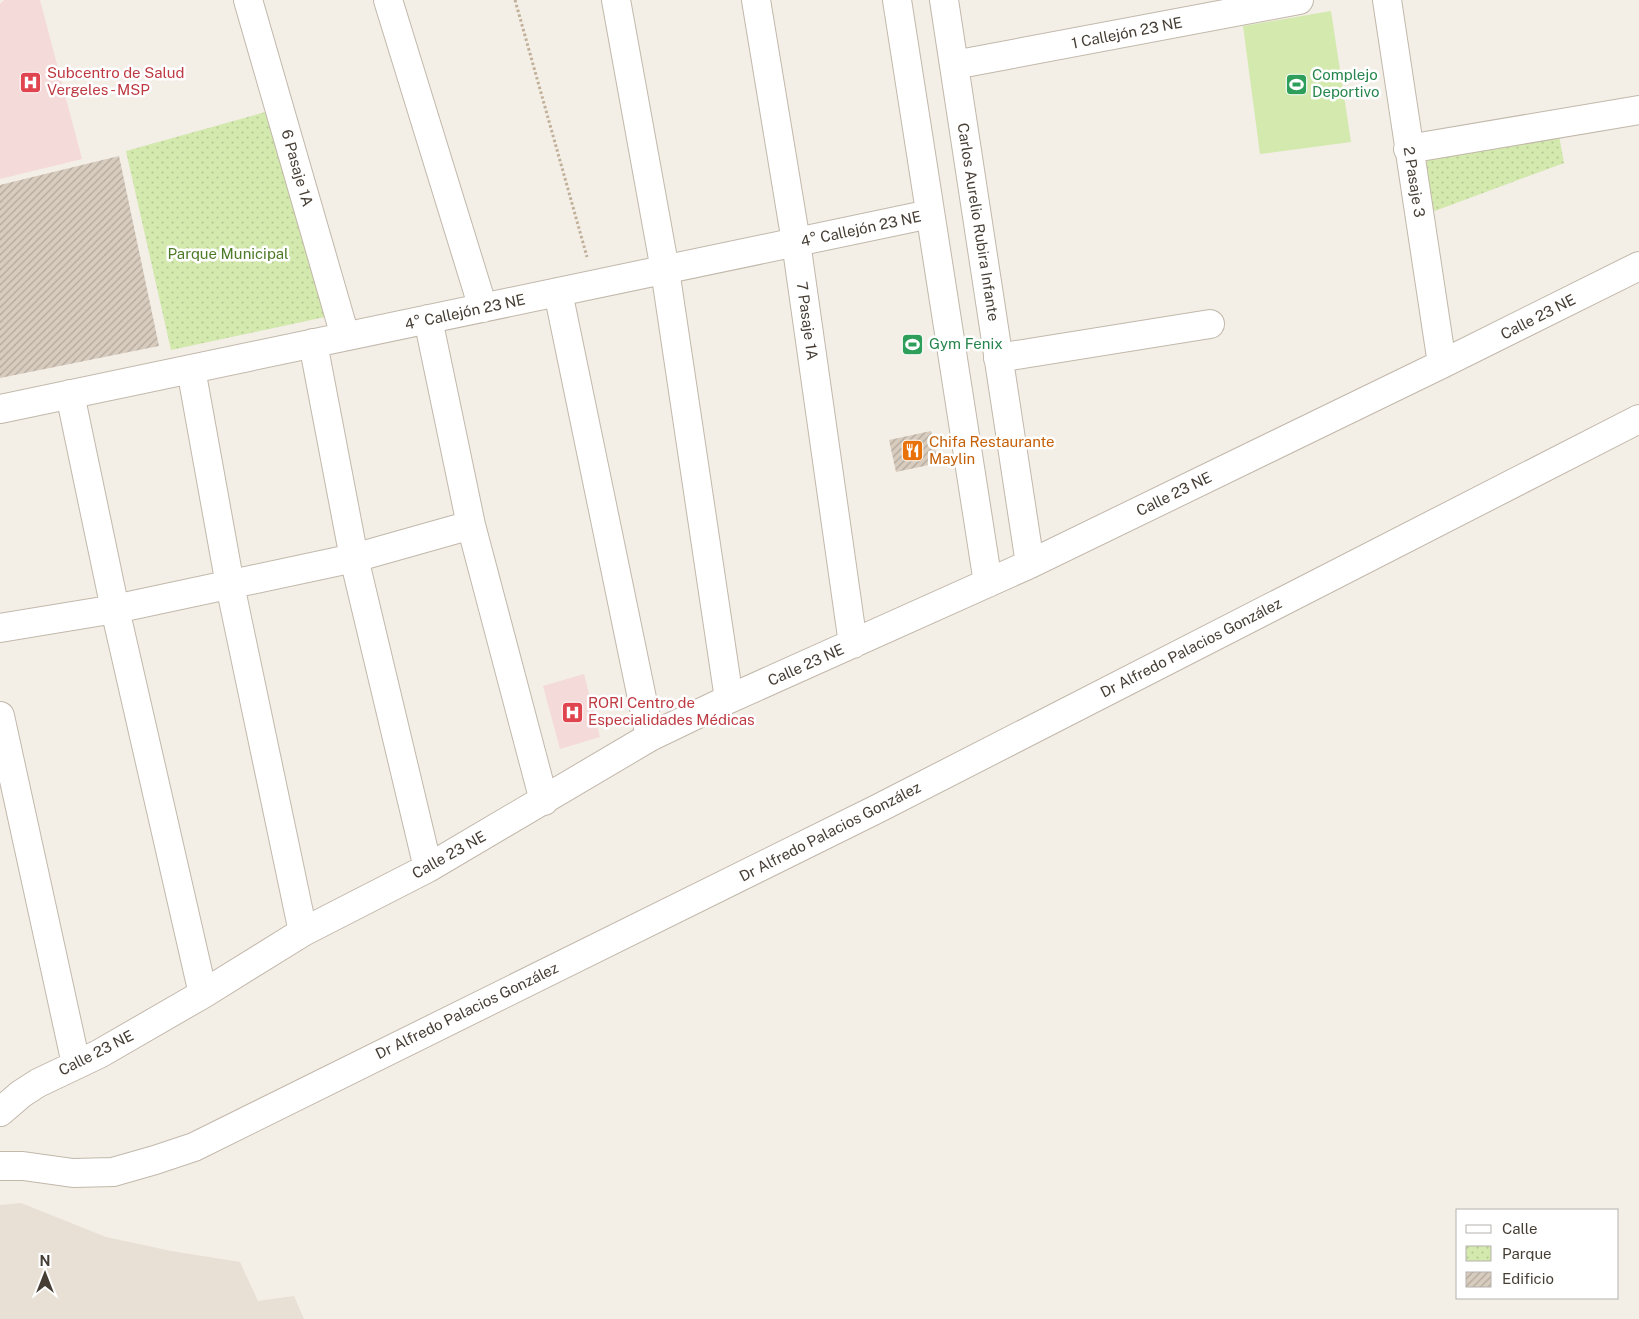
<svg xmlns="http://www.w3.org/2000/svg" width="1639" height="1319" viewBox="0 0 1639 1319" font-family="'Public Sans',sans-serif">
<defs>
<pattern id="park-dots" width="8" height="8" patternUnits="userSpaceOnUse" patternTransform="scale(1.25)"><rect width="8" height="8" fill="#d3e9ad"/><path d="M2 2h.1M6 6h.1" fill="none" stroke="#b6c995" stroke-width="1.8" stroke-linecap="round"/></pattern>
<pattern id="building-hatch" width="6" height="6" patternUnits="userSpaceOnUse" patternTransform="scale(1.25)"><rect width="6" height="6" fill="#d8ccbe"/><path d="M-1 1l2-2M0 6l6-6M5 7l2-2" fill="none" stroke="#b1a79b"/></pattern>
</defs>
<rect width="100%" height="100%" fill="#f3eee6"/>
<!-- residential -->
<path fill="#e8e0d4" d="M21,1203L106,1237L171,1251L240,1262L258,1301L294,1296L304,1319H0V1205Z"/>
<!-- medical -->
<path fill="#f4dad9" d="M4,0H40L82,159L0,179V4Z
M584,674L600,737L560,749L543,686Z"/>
<!-- green -->
<path fill="#d3e9ad" d="M1331,11L1351,142L1260,154L1243,26Z"/>
<!-- park -->
<path fill="url(#park-dots)" d="M269,111L325,317L171,350L126,151Z
M1558,130L1564,163L1432,212L1420,154Z"/>
<!-- building -->
<path fill="url(#building-hatch)" d="M119,156L159,346L0,378V185Z
M931,431L938,463L896,472L889,440Z"/>
<g fill="none" stroke-linecap="round" stroke-linejoin="round">
<defs>
<path id="minor" d="M248,0L345,336
M388,0L483,308
M616,0L665,270L729,699
M756,0L796,242L853,644
M897,0L988,583
M944,0L1030,564
M1387,0L1442,364
M954,65L1299,0
M1408,149L1639,110
M558,292L650,737
M428,319L471,525L544,801
M313,343L354,558L428,868
M998,358L1210,324
M191,369L230,585L303,932
M70,394L115,609L203,994
M0,409L930,214
M0,628L115,609L354,558L471,525
M0,716L76,1064
M0,1112L21,1094L38,1083L99,1054L203,994L303,932L428,868L650,737L729,699L1030,564L1442,364L1639,266
M0,1166H23L73,1173L113,1172L155,1160L194,1147L877,809L1639,419"/>
</defs>
<!-- minor casing -->
<use href="#minor" stroke="#c2b8ab" stroke-width="30"/>
<!-- path -->
<path stroke="#c1b099" stroke-width="3" stroke-dasharray="2.5 2.5" stroke-linecap="butt" d="M515,0L587,257"/>
<!-- minor -->
<use href="#minor" stroke="#fff" stroke-width="28"/>
</g>
<!-- icons -->
<defs>
<symbol id="hospital-square" viewBox="-11 -11 22 22"><rect x="-9" y="-9" width="18" height="18" rx="4" fill="#e0444e" stroke="#fff"/><path d="M-5-5h3v3.5h4V-5h3V5h-3V1.5h-4V5h-3Z" fill="#fff"/></symbol>
<symbol id="stadium-square" viewBox="-11 -11 22 22"><rect x="-9" y="-9" width="18" height="18" rx="4" fill="#2e9e5b" stroke="#fff"/><path d="M0-5a6.5 5 0 1 0 0 10a6.5 5 0 1 0 0-10ZM-3.5-1.8h7v3.6h-7Z" fill="#fff"/></symbol>
<symbol id="restaurant-square" viewBox="-11 -11 22 22"><rect x="-9" y="-9" width="18" height="18" rx="4" fill="#e8710a" stroke="#fff"/><path d="M-5-6h1v4h1v-4h1v4h1v-4h1v5L-1.5 .5V6h-2V.5L-5-1ZM5-6V6H3V1.5H1.5Q1.5-4 5-6Z" fill="#fff"/></symbol>
</defs>
<g fill-rule="evenodd">
<use href="#hospital-square" x="18" y="70" width="25" height="25"/>
<use href="#stadium-square" x="1284" y="72" width="25" height="25"/>
<use href="#stadium-square" x="900" y="332" width="25" height="25"/>
<use href="#restaurant-square" x="900" y="438" width="25" height="25"/>
<use href="#hospital-square" x="560" y="700" width="25" height="25"/>
</g>
<g text-anchor="middle" stroke-width="5" stroke-linejoin="round" paint-order="stroke">
<!-- street labels -->
<g font-size="15" fill="#463e35" stroke="#fff">
<text transform="translate(1127 33) rotate(-11)" y="5">1 Callejón 23 NE</text>
<text transform="translate(297 168) rotate(74)" y="5">6 Pasaje 1A</text>
<text transform="translate(1414 182) rotate(81)" y="5">2 Pasaje 3</text>
<text transform="translate(978 222) rotate(81)" y="5">Carlos Aurelio Rubira Infante</text>
<text transform="translate(861 229) rotate(-12)" y="5">4° Callejón 23 NE</text>
<text transform="translate(465 312) rotate(-12)" y="5">4° Callejón 23 NE</text>
<text transform="translate(1538 317) rotate(-27)" y="5">Calle 23 NE</text>
<text transform="translate(807 321) rotate(82)" y="5">7 Pasaje 1A</text>
<text transform="translate(1174 494) rotate(-26)" y="5">Calle 23 NE</text>
<text transform="translate(1191 648) rotate(-27)" y="5">Dr Alfredo Palacios González</text>
<text transform="translate(806 665) rotate(-24)" y="5">Calle 23 NE</text>
<text transform="translate(830 832) rotate(-27)" y="5">Dr Alfredo Palacios González</text>
<text transform="translate(449 855) rotate(-29)" y="5">Calle 23 NE</text>
<text transform="translate(467 1011) rotate(-26)" y="5">Dr Alfredo Palacios González</text>
<text transform="translate(96 1053) rotate(-27)" y="5">Calle 23 NE</text>
</g>
<!-- health labels -->
<g font-size="15" fill="#be3a42" stroke="#fff" text-anchor="start">
<text x="47" y="78">Subcentro de Salud<tspan x="47" dy="17">Vergeles - MSP</tspan></text>
<text x="588" y="708">RORI Centro de<tspan x="588" dy="17">Especialidades Médicas</tspan></text>
</g>
<!-- leisure labels -->
<g font-size="15" fill="#27864d" stroke="#fff" text-anchor="start">
<text x="1312" y="80">Complejo<tspan x="1312" dy="17">Deportivo</tspan></text>
<text x="929" y="349">Gym Fenix</text>
</g>
<!-- park labels -->
<g font-size="15" fill="#4d7a26" stroke="#fff">
<text x="228" y="259">Parque Municipal</text>
</g>
<!-- food labels -->
<g font-size="15" fill="#c56008" stroke="#fff" text-anchor="start">
<text x="929" y="447">Chifa Restaurante<tspan x="929" dy="17">Maylin</tspan></text>
</g>
</g>
<!-- legend -->
<rect x="1456" y="1209" width="162" height="90" fill="#ffffff" stroke="#b5b2ae"/>
<rect x="1466" y="1225" width="25" height="8" fill="#ffffff" stroke="#b5b2ae"/>
<text x="1502" y="1234" font-size="15" fill="#463e35">Calle</text>
<rect x="1466" y="1246" width="25" height="15" fill="url(#park-dots)" stroke="#b5b2ae"/>
<text x="1502" y="1259" font-size="15" fill="#463e35">Parque</text>
<rect x="1466" y="1272" width="25" height="15" fill="url(#building-hatch)" stroke="#b5b2ae"/>
<text x="1502" y="1284" font-size="15" fill="#463e35">Edificio</text>
<!-- north arrow -->
<g transform="translate(45 1274)" stroke="#ffffff" stroke-width="4" paint-order="stroke">
<path d="M0-4L9 19L0 12L-9 19Z" fill="#463e35"/>
<text y="-8" font-size="14" font-weight="bold" text-anchor="middle" fill="#463e35">N</text>
</g>
</svg>
